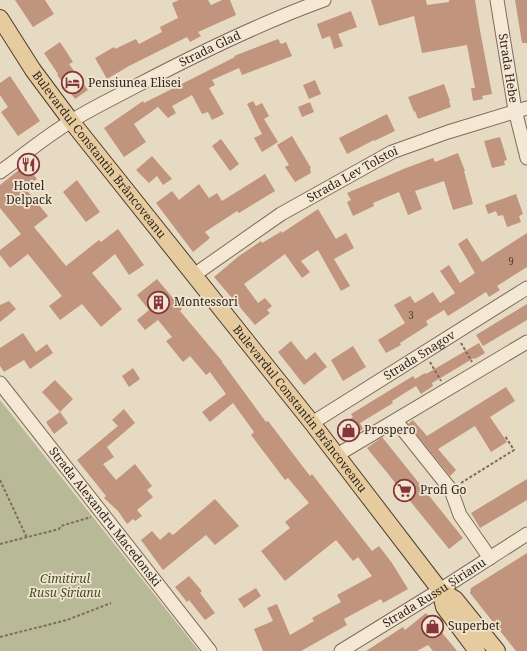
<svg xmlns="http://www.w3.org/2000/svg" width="527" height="651" viewBox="0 0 527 651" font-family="'Noto Serif',serif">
<rect width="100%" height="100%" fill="#e7dac3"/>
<!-- cemetery -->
<path fill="#b8ba97" d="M0,400L199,651H0Z"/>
<!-- building -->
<path fill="#c1947d" d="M15,0H45L54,14L33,27Z
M179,0H208L211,5L222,0H230L236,15L198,32L201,36L190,42L187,37L129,66L107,79L95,58L114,47L115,49L136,39L139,44L162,32L160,27L178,18L172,3Z
M371,0H426L427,5L449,2V0H475L479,25L492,94L482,96L483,99L473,101L471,88H475L467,45L422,53L414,16L379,26Z
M515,0H527V43H522Z
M351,11L357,27L338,34L343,46L334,49L330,36L322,39L317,24Z
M278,39L281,44L286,42L292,56L242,75L239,68L212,80L215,85L209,88L224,114L212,120L208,112L202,114L192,95L172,106L176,113L168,118L158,107L134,124L146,142L124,157L104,128L143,101L144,103L235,57L234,56Z
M60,42L73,62L69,64L88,90L75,99L57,75L58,74L44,53Z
M10,76L40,121L18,136L1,112L8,107L0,95V83Z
M315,80L321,94L309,99L303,85Z
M444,84L450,101H449L451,107L418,119L415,111L414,112L408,97Z
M253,101L256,106L262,103L269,116L264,119L278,142L262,152L254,138L262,134L247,104Z
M310,102L314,112L302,117L298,107Z
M387,114L395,131L374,141V140L347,154L339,138Z
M292,136L311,168H310L311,173L295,182L285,167L289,165L277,145Z
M500,137L507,160L504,161L505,165L492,168L484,141Z
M221,139L239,164L230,171L212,146Z
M458,153L465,171H464L473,204L453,210L444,181L415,191L422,209L408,215L399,192L373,203L374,206L353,216L347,202L351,200L347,193L406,168L433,158L435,162Z
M152,156L172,179L163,185L157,176L149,183L136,170Z
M25,165L37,179L25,188L48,216L34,227L66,266L99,240L101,242L118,229L144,265L129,275L115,254L92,273L122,309L101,327L82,304L60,320L49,306L62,296L28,254L10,268L0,255V250L21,234L0,208V185Z
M265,174L275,191L239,213L237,211L205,232L210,238L193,252L156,203L172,191L179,200L199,184L209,198L217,193L222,201Z
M77,180L100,212L86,222L63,192Z
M516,194L523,214L519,216L521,222L507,227L503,215L498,216L496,211L488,214L485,205Z
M318,209L336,239L346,233L354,248L334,259L350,286L341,291L318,250L301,261L310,272L302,278L285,254L244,284L258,303L265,298L272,306L267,310L270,313L255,325L214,277L239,256L261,241L262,243L282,231V233Z
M527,233V267L497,286L500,290L489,297L486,292L448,316L444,310L426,321L428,325L400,343L401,345L386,353L378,340L405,323L394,305L410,296L415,303L433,292L440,303L455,293L440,271L449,265L460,283L475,273L458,244L467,238L482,262Z
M157,279L182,309L180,311L222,361V362L266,422L268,421L310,476L312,474L372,551L379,546L392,563L408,589L383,603L381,599L344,619L347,625L301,651H263L254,629L273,621L267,608L277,604L290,635L314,621L312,618L341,602L337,595L372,576L358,557L353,561L336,540L285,581L261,551L290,528L285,522L309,503L288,478L285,480L251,435L254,432L233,403L210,422L202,412L226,394L210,372L206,375L190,356L183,362L166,341L172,337L158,320L145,330L137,320L149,310L137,295Z
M9,301L16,309L0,322V305Z
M527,304V320L483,346L476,335Z
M23,333L36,352L47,344L53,353L30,369L24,360L4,372L0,366V348Z
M291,341L306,360L315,352L327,367L304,385L278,352Z
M479,343L485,353L475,359L474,358L432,383L433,386L421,394L416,386L392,401L393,403L360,423L363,429L350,437L342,424L353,417L351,414L413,376L415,379L425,373L426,374Z
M353,346L366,367L343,381L331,360Z
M133,368L140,379L129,387L122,376Z
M55,380L73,399L60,412L42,392Z
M506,387L515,401L490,417L507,442L491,452L475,426L438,449L456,470L450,476L408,424L413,420L427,436Z
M124,409L135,423L107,447L114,457L103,464L116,480L135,464L152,486L147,490L153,497L137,510L142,516L135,521L133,519L127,524L118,511L104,498L106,496L77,460L118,426L112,420Z
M60,412L68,423L54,434L46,422Z
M382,437L463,538L449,549L367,448Z
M527,479V500L480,528L471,513Z
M215,499L239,526L215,545L206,535L163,570L141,540L152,531L160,540L169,532L173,535Z
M527,553V651H516L470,593L471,588Z
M189,576L202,591L200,593L215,613L205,620L189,600L187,602L175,587Z
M256,588L261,596L244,608L238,599Z
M426,613L457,651H433L428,645L417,651H366L403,627L405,630Z"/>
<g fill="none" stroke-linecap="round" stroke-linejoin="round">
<defs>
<g id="minor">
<path id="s1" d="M497,0L515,110L527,158"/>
<path id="s2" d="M0,172C20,158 39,142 59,129C83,112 110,100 136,86C197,54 260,23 324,0"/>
<path id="s3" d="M194,275L281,214L392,152L448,132L527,108"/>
<path id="s4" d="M0,383L210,651"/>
<path d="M396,421L451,490L460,515L490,558"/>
<path id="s5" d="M312,423L527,288"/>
<path d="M337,455L527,342"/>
<path id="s6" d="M341,651L440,590L527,534"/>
</g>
<g id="major">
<path id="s7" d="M0,18L33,70L71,121L312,423L440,590L455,599L497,651"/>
<path d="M440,590L444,607L477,651"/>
</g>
</defs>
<!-- minor casing -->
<use href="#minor" stroke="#7f6c5c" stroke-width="15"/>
<!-- major casing -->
<use href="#major" stroke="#4e3b30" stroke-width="18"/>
<!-- path -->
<path stroke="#7f6c5c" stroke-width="2" stroke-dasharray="3 2" stroke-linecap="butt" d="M461,343L472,362
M430,362L441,381
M0,480L27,538
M461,483L514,450L505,436
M0,544L59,529L61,526L91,517
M0,637L67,620L111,603"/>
<!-- minor -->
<use href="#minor" stroke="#f4e8d5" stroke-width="13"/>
<!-- major -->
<use href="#major" stroke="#e6cb9f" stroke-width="16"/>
</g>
<!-- icons -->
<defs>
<symbol id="hotel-ring" viewBox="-11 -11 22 22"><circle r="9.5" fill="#f0e5d1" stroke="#87343b" stroke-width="1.5"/><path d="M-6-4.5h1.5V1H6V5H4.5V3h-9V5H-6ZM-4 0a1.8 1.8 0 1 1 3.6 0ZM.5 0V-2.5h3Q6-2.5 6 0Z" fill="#87343b"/></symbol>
<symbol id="restaurant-ring" viewBox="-11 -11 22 22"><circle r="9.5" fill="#f0e5d1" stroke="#87343b" stroke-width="1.5"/><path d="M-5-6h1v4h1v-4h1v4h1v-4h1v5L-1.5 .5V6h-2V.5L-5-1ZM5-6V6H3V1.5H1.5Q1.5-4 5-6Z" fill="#87343b"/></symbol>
<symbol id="building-ring" viewBox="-11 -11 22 22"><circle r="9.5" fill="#f0e5d1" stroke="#87343b" stroke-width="1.5"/><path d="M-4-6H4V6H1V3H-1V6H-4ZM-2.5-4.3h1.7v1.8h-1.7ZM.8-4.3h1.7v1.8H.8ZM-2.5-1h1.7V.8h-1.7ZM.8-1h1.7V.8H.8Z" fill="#87343b"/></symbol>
<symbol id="shop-ring" viewBox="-11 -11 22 22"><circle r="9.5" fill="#f0e5d1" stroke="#87343b" stroke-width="1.5"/><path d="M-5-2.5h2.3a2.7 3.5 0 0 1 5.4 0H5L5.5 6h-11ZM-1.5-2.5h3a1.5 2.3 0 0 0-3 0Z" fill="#87343b"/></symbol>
<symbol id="supermarket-ring" viewBox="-11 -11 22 22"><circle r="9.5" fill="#f0e5d1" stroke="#87343b" stroke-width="1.5"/><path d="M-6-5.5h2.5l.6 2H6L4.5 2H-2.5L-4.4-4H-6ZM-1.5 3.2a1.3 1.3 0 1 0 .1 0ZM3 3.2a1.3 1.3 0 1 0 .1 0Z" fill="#87343b"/></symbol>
</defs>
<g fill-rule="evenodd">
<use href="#hotel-ring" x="60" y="70" width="25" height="25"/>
<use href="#restaurant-ring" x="16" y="152" width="25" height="25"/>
<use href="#building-ring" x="146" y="290" width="25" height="25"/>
<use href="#shop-ring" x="336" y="418" width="25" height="25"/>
<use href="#supermarket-ring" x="392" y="478" width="25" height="25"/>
<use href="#shop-ring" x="420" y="614" width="25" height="25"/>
</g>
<g text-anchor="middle" stroke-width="3.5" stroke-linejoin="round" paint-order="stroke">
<!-- number labels -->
<g font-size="10" fill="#554236">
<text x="511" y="265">9</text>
<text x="411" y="319">3</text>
</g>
<!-- street labels -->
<g font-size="12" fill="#31261e" stroke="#f0e5d1">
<text dy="4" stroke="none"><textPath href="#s2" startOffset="244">Strada Glad</textPath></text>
<text dy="4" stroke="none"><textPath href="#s1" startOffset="69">Strada Hebe</textPath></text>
<text dy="4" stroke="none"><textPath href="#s7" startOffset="169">Bulevardul Constantin Brâncoveanu</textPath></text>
<text dy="4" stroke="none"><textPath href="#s3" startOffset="188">Strada Lev Tolstoi</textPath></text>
<text dy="4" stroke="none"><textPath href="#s5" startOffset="127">Strada Snagov</textPath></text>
<text dy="4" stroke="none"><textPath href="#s7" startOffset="493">Bulevardul Constantin Brâncoveanu</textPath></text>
<text dy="4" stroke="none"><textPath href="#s4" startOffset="170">Strada Alexandru Macedonski</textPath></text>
<text dy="4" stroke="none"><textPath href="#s6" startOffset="110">Strada Russu Șirianu</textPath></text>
</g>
<!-- poi labels -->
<g font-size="12" fill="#31261e" stroke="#f0e5d1" text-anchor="start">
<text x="88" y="87">Pensiunea Elisei</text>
<text x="29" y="190" text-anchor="middle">Hotel<tspan x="29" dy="14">Delpack</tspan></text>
<text x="174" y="306">Montessori</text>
<text x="364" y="434">Prospero</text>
<text x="420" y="494">Profi Go</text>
<text x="448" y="630">Superbet</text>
</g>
<!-- park labels -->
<g font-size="12" font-style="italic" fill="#454b27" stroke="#f0e5d1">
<text x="65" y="583">Cimitirul<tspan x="65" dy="14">Rusu Șirianu</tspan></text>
</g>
</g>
</svg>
